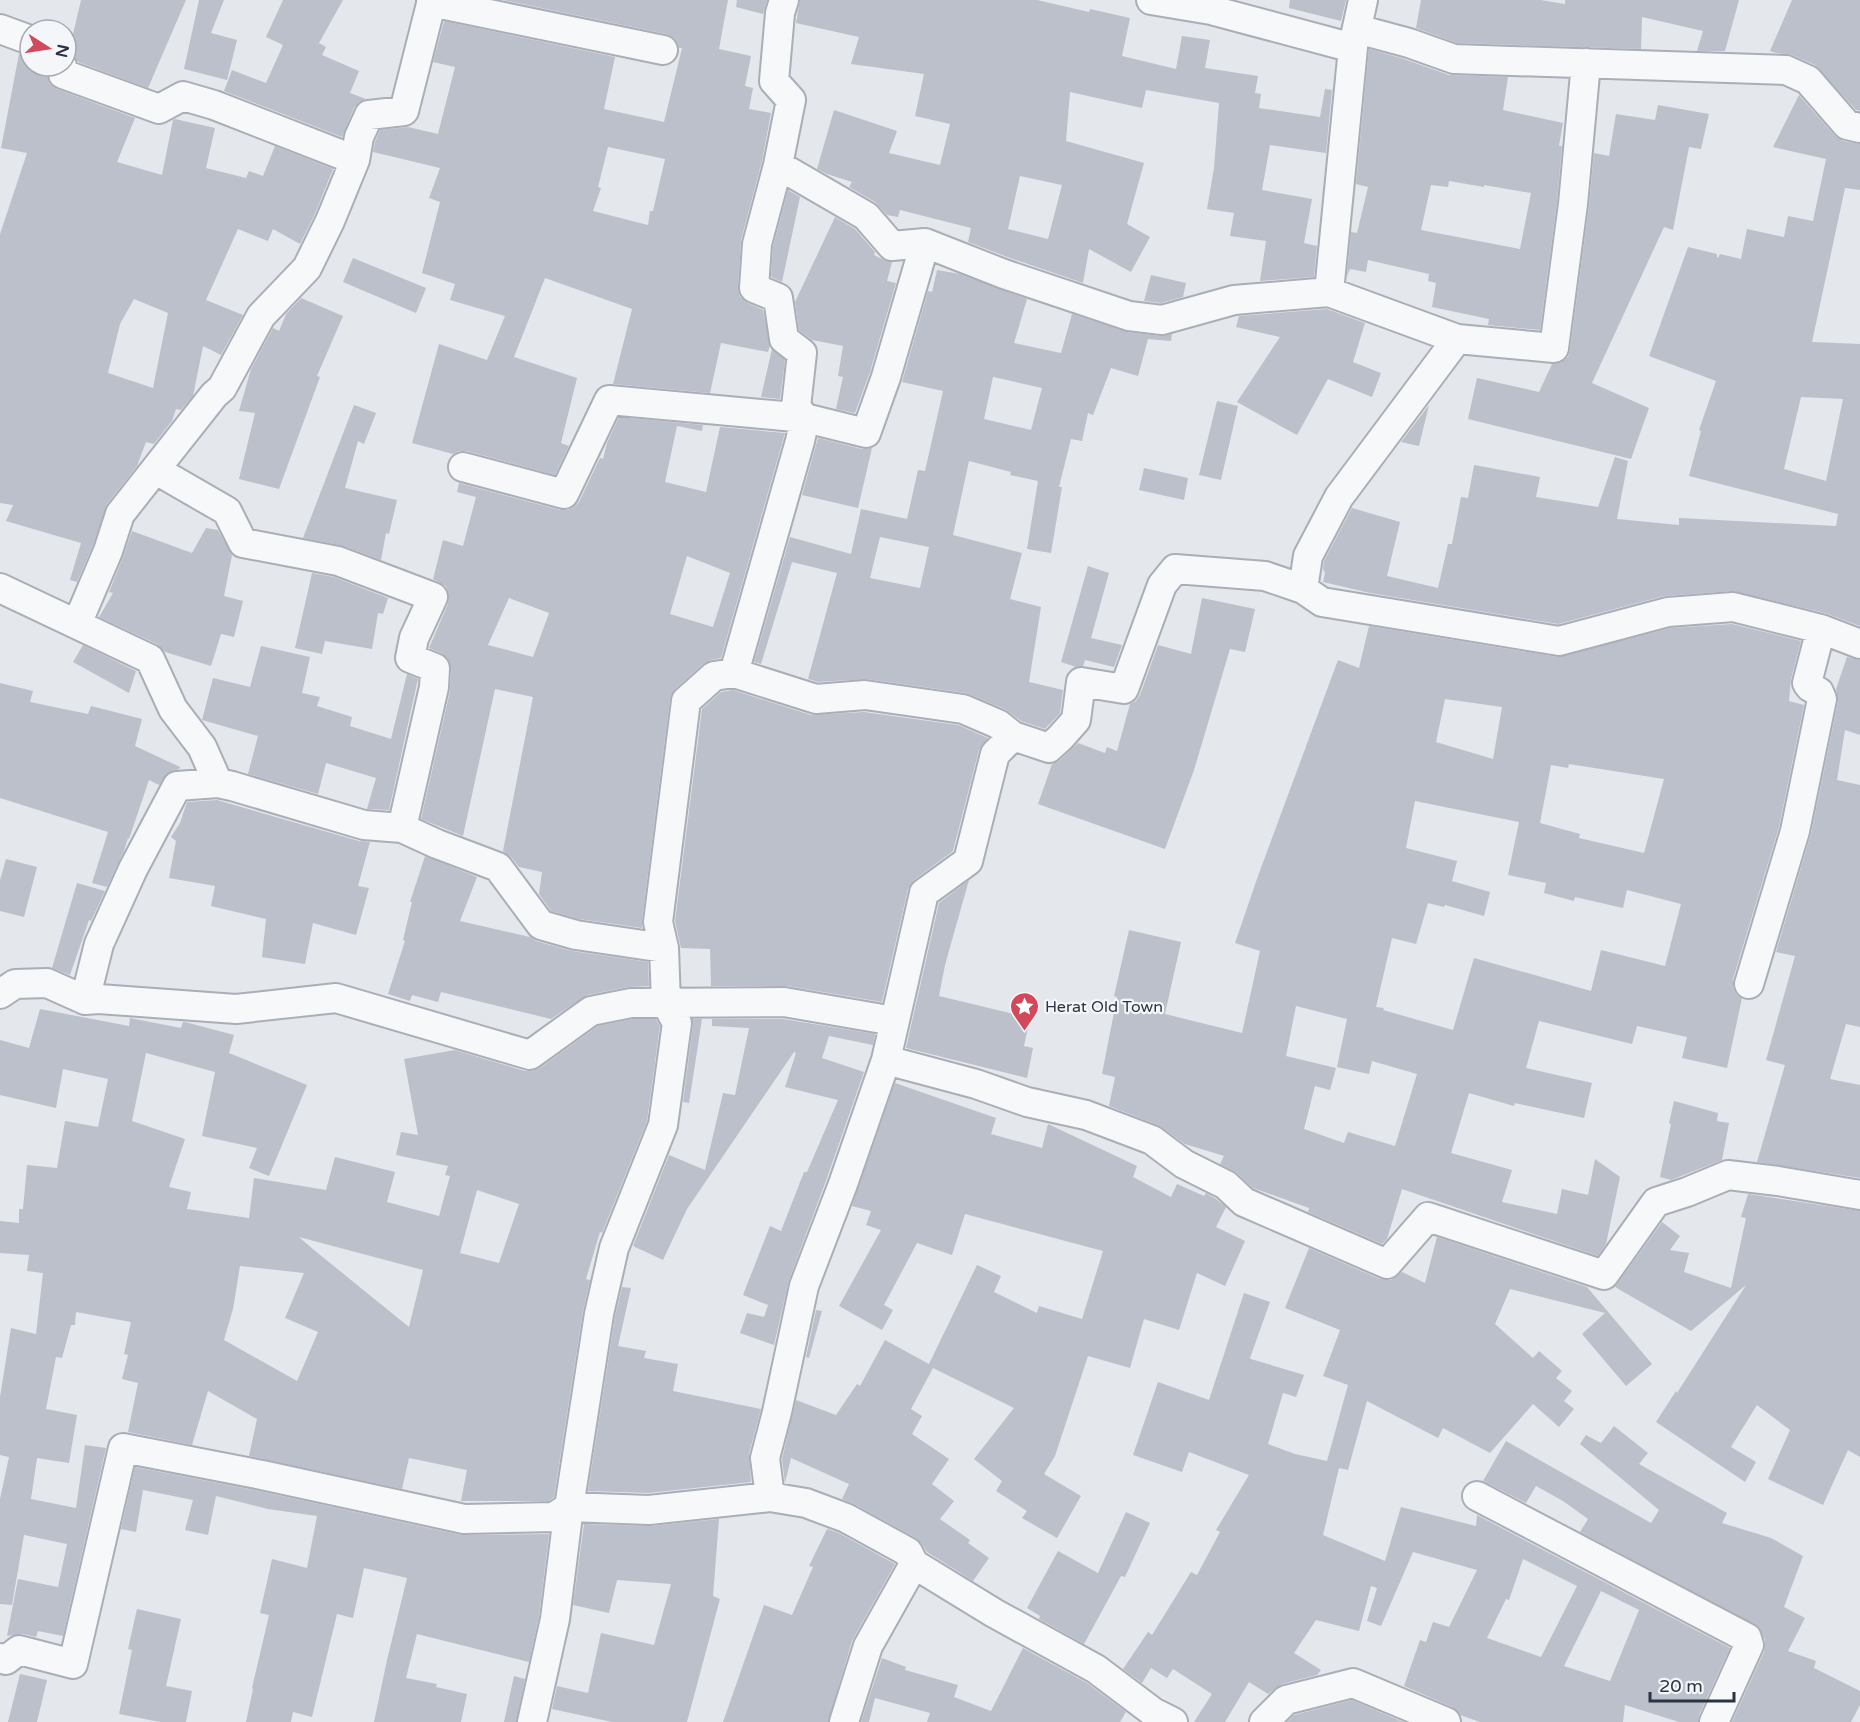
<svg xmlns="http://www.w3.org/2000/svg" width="1860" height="1722" viewBox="0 0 1860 1722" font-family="'Varela Round',sans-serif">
<rect width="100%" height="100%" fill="#e4e7ec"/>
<!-- building -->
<path fill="#bbc0ca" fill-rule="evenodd" d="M81,0H186L148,88L78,62L75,56L69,51Z
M199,0H224L211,33L237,40L227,80L184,69Z
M283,0H343L319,43L326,47L322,55L359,71L350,93L366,99L359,102L354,108L342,137L224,91L232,70L266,83L283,45L266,37Z
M503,0H728L719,49L751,56L745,86L753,88L749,109L771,113L762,161L741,240L738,287L740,297L748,303L763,310L770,345L768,352L721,343L710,393L613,384L632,309L545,278L514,357L577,378L561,443L569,446L555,475L467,451H459L453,454L412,443L439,344L487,360L505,316L450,300L455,284L422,273L440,202L429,198L440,168L373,152L375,142L380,130L408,127L438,134L455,67L433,62L444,21L615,57L604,109L664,122L682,48H679L674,38L666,34ZM608,147L665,159L653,211H650L648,225L593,211L601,188L598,187Z
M737,0H767L763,14L736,7Z
M800,0H1037L1089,12L1090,9L1130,18L1122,56L1176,69L1182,36L1210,40L1205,68L1258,76L1255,93L1261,94L1259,108L1320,117L1325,89L1332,90L1326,153L1270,145L1262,190L1312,199L1304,243L1317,246L1314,277L1260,281L1266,241L1230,236L1234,213L1207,209L1214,168L1219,103L1146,90L1142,108L1070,92L1066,141L1144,163L1127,224L1150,237L1131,272L1089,249L1083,283L1010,258L968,242L971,228L900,210L898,217L887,215L875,202L849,187L852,182L827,174L817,169L834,110L897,131L889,153L940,165L950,124L915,116L924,74L851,64L859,37L796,23ZM1020,176L1062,185L1048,239L1008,229Z
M1290,0H1346L1341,21L1289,8Z
M1421,0H1541L1565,4V0H1739L1725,51H1697L1703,31L1642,17L1641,49L1457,43L1416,28Z
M1792,0H1860V111L1856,110L1815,65L1792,55L1776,53L1770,51Z
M1369,49L1404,59L1449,75L1508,77L1503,110L1563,123L1559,146H1562L1557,202L1540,330L1488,325L1489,319L1432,307L1436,283L1428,281L1429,274L1368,260L1366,272L1350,269L1347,276L1351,232L1357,233L1368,187L1356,184ZM1449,181L1484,187V185L1531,193L1520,249L1421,230L1431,185L1448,187Z
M19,54L30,56V66H46L47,76L50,84L57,89L135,118L117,162L162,175L173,120L175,119L215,128L206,168L246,178L249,171L263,176L275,146L333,169L315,214L300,244L273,229L268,241L238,229L206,300L243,315L221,355L203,346L193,396L181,410L176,409L172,421L154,444L146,442L137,466L107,504L93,545L77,582L70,580L81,543L6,521L13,505L0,503V234L27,153L1,148ZM134,299L168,313L153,388L108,373L120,324Z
M1799,95L1835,136L1843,141L1860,144V190L1845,188L1812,342L1860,344V626L1825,613L1732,591L1664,596L1558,624L1370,593L1323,582L1325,573L1323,569L1324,561L1352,508L1400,522L1387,576L1438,588L1448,544H1452L1461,497L1468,498L1474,465L1540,477L1536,497L1598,507L1615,457L1628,461L1617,519L1679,525V518L1836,526L1838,514L1689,476L1701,431L1699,430L1716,381L1649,356L1688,247L1717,254V257L1718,258L1720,254L1741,259L1747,229L1784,237L1788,216L1813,221L1826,159L1773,147ZM1801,397L1843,399L1826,481L1784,469Z
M1658,105L1709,114L1701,149L1689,147L1673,230L1664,227L1592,383L1649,408L1631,459L1468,419L1477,378L1539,392L1552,364L1560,363L1568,357L1570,350L1589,206L1594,153L1609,156L1616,114L1655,120Z
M788,190L800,197L782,282L771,277L773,247Z
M835,217L855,229L875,252L874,255L886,261L892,262L887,281L896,283L870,372L855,413L836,409L843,377L838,376L843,346L812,340L799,330L795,302Z
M353,258L426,288L416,313L343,282Z
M937,270L960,274L1027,299L1014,343L1061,353L1072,314L1127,332L1160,336L1172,334L1171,341L1148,339L1138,376L1111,368L1093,415L1088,413L1082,441L1071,439L1059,487H1062L1051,553L1027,549L1038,481L1010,475L1011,472L969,461L953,535L1022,553L1010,599L1041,607L1029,682L1063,690L1060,713L1045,729L1021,721L1005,709L966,693L867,679L818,682L808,679L837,573L792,562L761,664L754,662L790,537L851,554L861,509L907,519L918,470L925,471L943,391L902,382L928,291L932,292ZM993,377L1042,388L1031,430L984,419ZM880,537L929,547L920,588L870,578Z
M1151,275L1186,283L1183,297L1161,303L1144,301Z
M301,298L343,316L317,376L320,377L279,489L239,479L255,413L239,411L251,369L273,328L279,331L286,314Z
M1327,309L1365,323L1353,362L1381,373L1372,397L1328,379L1297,435L1237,402L1280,337L1236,327L1239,316Z
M772,349L785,360L780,399L761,397Z
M1217,401L1238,406L1221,480L1199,475Z
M354,405L376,413L364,444L358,441L345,488L397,500L389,534L386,533L381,560L344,546L303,538Z
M1429,405L1419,446L1401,442Z
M619,417L703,425L702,431L677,426L665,482L706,492L720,427L785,433L721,658L711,660L703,664L675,689L670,699L642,920V928L579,919L551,911L539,894L542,872L519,867L511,857L503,851L533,697L495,689L463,836L421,819L450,691L451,669L448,659L441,653L429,648L448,604L449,596L446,586L433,579L443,540L463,546L476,497L457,492L459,483L560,510H568L574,507L579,502L600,458L603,459L607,443ZM687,556L730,573L713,627L670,614ZM509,598L549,613L533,657L488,645Z
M818,438L862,449L872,448L858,508L802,495Z
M1144,468L1188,478L1184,500L1139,490Z
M206,528L218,530L232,555L224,596L243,601L234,637L221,634L211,666L165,652L157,644L99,617L113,593L109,592L123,557L132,531L192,553Z
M1088,566L1109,573L1091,638L1122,645L1114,667L1085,660L1083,666L1076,667L1061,662Z
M312,573L334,577L388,598L383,614L378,613L372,649L325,641L322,654L295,648Z
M1202,598L1255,609L1245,652L1230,649L1194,770L1165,849L1038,804L1052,764L1060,760L1078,743L1105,753L1107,747L1117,751L1130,704L1136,701L1140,695L1158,645L1191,654Z
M1732,624L1801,641L1791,679L1789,701L1804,705L1779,827L1733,979V988L1737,995L1742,998L1727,1068L1682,1058L1687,1037L1637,1026L1632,1044L1539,1021L1526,1068L1592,1083L1584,1118L1515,1103L1514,1106L1469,1093L1451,1153L1512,1170L1502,1202L1557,1214L1562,1189L1588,1195L1595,1159L1620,1177L1606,1244L1598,1256L1402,1189L1387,1239L1382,1244L1308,1212L1309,1208L1253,1188L1237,1173L1220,1164L1224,1156L1185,1144L1158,1125L1109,1106L1115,1077L1102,1074L1117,997L1114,996L1129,930L1181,942L1165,1014L1242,1033L1260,951L1235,943L1258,876L1338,660L1359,668L1369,626L1557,657L1671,628ZM1445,699L1502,707L1493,759L1436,742ZM1569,764L1664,779L1644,853L1579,838L1580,834L1540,823L1551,765L1568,768ZM1415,801L1519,822L1508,875L1546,883L1544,893L1574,901L1575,897L1623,908L1627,890L1681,904L1665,966L1601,950L1591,991L1474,958L1453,1030L1383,1010L1384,1008L1376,1007L1392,938L1416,944L1428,903L1444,907L1445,905L1484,916L1490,892L1452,881L1457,861L1406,848ZM1296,1006L1347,1019L1337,1067L1369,1074L1372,1061L1417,1074L1395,1146L1348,1132L1344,1143L1304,1129L1315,1086L1330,1090L1336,1068L1286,1056Z
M83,645L136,671L129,693L73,662Z
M261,646L310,657L302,693L320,697L317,706L352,717L350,726L391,739L407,674L418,679L389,810L367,809L376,778L326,763L318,794L248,774L258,736L202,720L213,678L250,687Z
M1847,657L1860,660V735L1845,730L1837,780L1860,785V1027L1846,1024L1830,1079L1860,1085V1178L1757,1162L1785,1065L1766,1060L1795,956L1776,952L1811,834L1838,702L1836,689Z
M0,683L33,691L30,702L88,714L91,706L142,719L135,746L180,767L179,769L168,773L159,785L149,780L129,839L128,838L124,851L107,887L92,883L108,832L0,798Z
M733,690L811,715L864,712L958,725L988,738L979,750L953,851L914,880L908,889L882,1002L787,986H711L710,949L681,948L675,921L702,709L721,692Z
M217,800L359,841L370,842L358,886L369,888L356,935L313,923L305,964L262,957L266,919L211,906L215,886L169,878L176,841L171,837L180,823L187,802Z
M425,856L477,877L460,921L530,937L536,941L572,951L648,962L649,986L628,987L587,995L551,1019L441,992L438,1002L412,995L410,1001L388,994L405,941L403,940L412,902H410Z
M6,859L37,867L24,917L0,911V880Z
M969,880L945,965L939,996L1030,1018L1024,1046L1033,1048L1027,1078L906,1048L939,903Z
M77,883L105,891L91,921L89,920L70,975L52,968Z
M40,1009L129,1026L130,1018L181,1028L183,1022H185L234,1035L229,1053L307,1085L269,1176L249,1168L257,1148L202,1136L215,1072L146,1053L132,1121L185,1139L169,1187L191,1192L187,1209L249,1218L254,1178L326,1190L335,1157L395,1172L387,1202L439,1216L450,1176L445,1175L448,1166L396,1155L401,1132L418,1135L404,1059L455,1050L525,1071H532L540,1068L598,1026L633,1019H656L660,1026L647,1121L602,1233L600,1232L586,1279L590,1280L583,1311L554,1497L549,1501H461L467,1470L409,1458L402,1489L249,1456L257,1419L208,1391L192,1445L128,1432L138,1383L122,1379L128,1355L124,1354L131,1322L76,1312L75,1325H71L62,1358L56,1357L46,1409L77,1415L69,1463L37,1458L31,1499L76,1508L85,1445L106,1448L63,1636L38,1631L36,1637L23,1634L7,1636L18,1579L58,1587L67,1544L24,1535L12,1605L0,1604V1499L9,1457L0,1455V1397L11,1328L36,1334L43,1273L27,1271L29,1255L0,1253V1221L19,1223V1209H23L27,1165L57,1168L65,1121L98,1127L108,1079L63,1069L56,1108L0,1095V1040L29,1048ZM477,1190L519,1204L499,1263L460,1253ZM299,1237L423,1270L409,1327L314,1250ZM240,1266L304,1273L285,1318L318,1332L297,1381L224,1340L233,1309Z
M692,1019H702L689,1103L683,1102L693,1025Z
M712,1019H783L875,1034L873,1045L829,1036L822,1058L864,1072L827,1178L789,1280L774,1345L740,1333L747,1313L764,1317L768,1305L743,1295L770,1226L781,1231L804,1172H807L838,1100L785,1087L796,1053L794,1052L687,1209L663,1260L633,1246L669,1155L705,1170L723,1093L735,1095L749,1028L712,1026Z
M895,1083L996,1118L991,1134L1042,1148L1048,1124L1137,1166L1133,1177L1171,1197L1177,1184L1204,1196L1206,1193L1216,1199L1226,1207L1216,1227L1245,1241L1225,1286L1197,1273L1179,1330L1144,1319L1130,1368L1088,1356L1055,1456L1044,1474L1081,1496L1057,1538L1022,1518L1027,1511L996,1491L1002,1481L974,1459L1014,1408L933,1368L911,1409L922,1416L912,1434L949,1459L932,1484L954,1501L940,1519L970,1540L968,1543L989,1558L973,1581L927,1552L922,1544L916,1538L854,1504L842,1499L849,1484L791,1458L785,1483L782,1459L796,1400L836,1415L857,1384L860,1386L885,1340L929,1364L977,1265L1001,1276L994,1292L1037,1313L1039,1306L1082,1319L1103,1251L965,1214L952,1255L917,1243L884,1305L893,1310L882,1330L839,1306L881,1230L866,1225L871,1211L852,1206Z
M1674,1101L1718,1113L1717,1121L1729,1123L1722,1160L1671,1180L1660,1177L1671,1124L1669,1123Z
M1748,1194L1860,1211V1457L1848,1450L1823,1505L1768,1479L1790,1430L1757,1405L1731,1447L1756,1462L1745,1482L1656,1422L1676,1391L1677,1393L1746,1285L1691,1331L1615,1287L1662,1222L1680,1236L1670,1250L1689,1253L1684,1272L1731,1288L1746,1218L1741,1217Z
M1437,1237L1587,1287L1652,1364L1626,1386L1582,1334L1605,1313L1510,1289L1495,1324L1533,1358L1539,1351L1562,1371L1556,1378L1572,1391L1564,1401L1574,1409L1559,1427L1533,1404L1490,1453L1443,1428L1438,1438L1367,1401L1348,1470L1339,1468L1323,1535L1385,1561L1401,1507L1476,1526L1477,1515L1730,1648L1699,1715L1698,1722H1679L1625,1705L1623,1722H1480L1460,1715L1452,1707L1404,1686L1420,1640L1426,1642L1433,1622L1449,1627L1477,1570L1413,1552L1381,1626L1367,1621L1377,1588L1371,1586L1359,1631L1316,1620L1294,1653L1321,1670L1317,1675L1282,1684L1268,1694L1249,1682L1225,1722H1194L1212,1694L1173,1669L1167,1678L1151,1668L1142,1683L1123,1669L1148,1632L1152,1635L1191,1572L1197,1575L1220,1532L1216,1530L1249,1475L1189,1452L1182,1472L1133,1455L1158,1382L1209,1400L1244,1293L1270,1302L1250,1358L1251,1359L1304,1375L1296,1397L1283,1393L1268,1444L1295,1454L1327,1461L1348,1385L1323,1376L1340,1330L1285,1308L1309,1248L1380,1279L1391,1280L1402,1272L1425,1283ZM1523,1559L1577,1586L1541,1657L1487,1638L1506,1599L1509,1600ZM1601,1591L1639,1610L1610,1681L1564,1666Z
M622,1287L631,1288L618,1346L646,1351L644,1358L678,1364L673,1391L761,1409L749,1454L751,1482L648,1493L588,1491L615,1317Z
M816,1310L822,1311L809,1358L806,1357Z
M1614,1426L1648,1453L1639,1464L1727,1513L1722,1523L1771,1538L1803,1556L1784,1607L1805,1618L1788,1651L1816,1661L1814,1668L1860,1691V1705L1851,1722H1732L1764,1652L1765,1640L1759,1627L1580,1532L1588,1519L1563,1501L1536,1486L1526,1503L1483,1481L1506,1441L1651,1523L1659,1510L1580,1444L1586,1435L1601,1443Z
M135,1467L259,1491L461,1535L549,1534L539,1616L529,1662L417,1634L406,1678L437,1684L436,1687L467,1694L461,1722H374L387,1660L407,1578L364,1568L353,1618L337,1614L312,1717L293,1712L291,1722H246L253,1689L252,1688L269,1615L260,1613L272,1559L307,1568L317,1516L268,1509L216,1496L208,1535L185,1530L193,1500L143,1490L136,1532L121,1529Z
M1126,1512L1150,1523L1125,1577L1121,1576L1084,1644L1039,1619L1040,1616L1027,1608L1058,1551L1098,1573Z
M719,1519L713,1596L720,1599L687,1722H612L552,1709L557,1686L588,1693L601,1633L654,1645L671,1584L617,1580L609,1613L573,1605L584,1524L651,1526Z
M827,1529L839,1533L895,1564L852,1641L828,1722H723L764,1605L792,1615L813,1567L809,1566Z
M137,1609L181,1619L166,1686L192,1691L186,1722H160L119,1714L132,1650L128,1649Z
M1023,1648L1087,1683L1126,1712L1120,1722H927L930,1713L875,1698L869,1722H861L882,1658L906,1667L905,1670L958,1685L954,1697L991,1711Z
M20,1674L47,1680L37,1722H8Z
M514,1676L525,1679L516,1722H504Z
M1352,1700L1403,1722H1287L1294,1715Z"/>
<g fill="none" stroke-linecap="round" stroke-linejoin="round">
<defs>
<path id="minor" d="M1151,0L1211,10L1353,48L1329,292L1457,339L1339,497L1308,556L1303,589L1322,602L1559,641L1668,612L1733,607L1821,629L1860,644
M431,2L663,50
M0,29L30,40
M1357,29L1409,43L1454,59L1786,70L1808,80L1847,125L1860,128
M1353,46L1363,0
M62,66L63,74L159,109L183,96L214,105L355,160
M778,165L866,216L892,246L925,243L1004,274L1129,316L1162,320L1234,300L1329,292
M1457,339L1554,348L1573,204L1586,63
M463,467L564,494L609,400L805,418L866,433L886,377L925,243
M156,470L227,511L243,543L338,561L433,597L414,638L410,658L435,668L434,687L402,828
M0,588L150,659L173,709L202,747L218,783L232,786L364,825L402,828L437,844L498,867L541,925L576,935L664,948
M77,624L108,551L120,514L214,395L222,388L261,316L307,268L330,221L355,160L359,137L369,115L404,111L432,0
M734,673L800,441L805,418L796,407L802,353L784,339L778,298L754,288L757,244L778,165L791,100L774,81L780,13L784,0
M1749,984L1795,831L1822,699L1819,692L1810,687L1807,683L1821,629
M0,994L15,984L47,983L85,1000L99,999L236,1009L336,998L530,1055L591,1011L631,1003L784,1002L894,1021
M85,1000L99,944L133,869L177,786L218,783
M886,1060L976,1084L1027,1102L1086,1115L1152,1140L1184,1164L1226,1185L1244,1202L1387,1264L1428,1217L1604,1275L1656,1202L1687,1192L1728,1175L1778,1181L1860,1195
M1477,1496L1747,1638L1749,1645L1714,1722
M770,1497L765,1458L777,1412L804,1286L843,1184L886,1060L924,893L968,861L995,754L1013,736
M0,1658L6,1660L19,1650L73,1664L123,1448L262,1475L464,1519L554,1517L569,1507L649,1510L770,1497L806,1503L846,1518L908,1552L914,1564L994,1613L1096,1669L1153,1712L1173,1722
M532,1722L555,1619L569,1507L599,1314L614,1248L663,1125L677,1023L666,1003L664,948L658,922L686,701L714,676L734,673L816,699L865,695L963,709L998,724L1013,736L1049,748L1060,738L1076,720L1081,682L1124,689L1162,585L1175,569L1265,576L1303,589
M844,1722L868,1646L914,1564
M1264,1722L1286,1700L1353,1683L1446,1722"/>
</defs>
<!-- minor casing -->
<use href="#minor" stroke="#a9aeb7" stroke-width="32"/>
<!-- minor -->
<use href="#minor" stroke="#f7f8fa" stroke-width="28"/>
</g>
<!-- icons -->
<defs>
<symbol id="sight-pin" viewBox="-11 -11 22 30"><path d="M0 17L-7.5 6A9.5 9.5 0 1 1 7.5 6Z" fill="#d1495b" stroke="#f4f6f9"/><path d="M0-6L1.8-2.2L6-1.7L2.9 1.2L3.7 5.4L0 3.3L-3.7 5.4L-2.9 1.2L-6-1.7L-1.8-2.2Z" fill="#fff"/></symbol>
</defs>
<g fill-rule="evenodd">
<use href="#sight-pin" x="1008" y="990" width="33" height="45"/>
</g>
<g text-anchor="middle" stroke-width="4.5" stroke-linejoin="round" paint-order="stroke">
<!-- poi labels -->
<g font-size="16" fill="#2b3445" stroke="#f4f6f9" text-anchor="start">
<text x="1045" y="1012">Herat Old Town</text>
</g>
</g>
<!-- north arrow -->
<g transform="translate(48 48) rotate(102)"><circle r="28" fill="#f4f6f9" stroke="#a4a8b1" stroke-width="1.5"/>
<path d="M0-4.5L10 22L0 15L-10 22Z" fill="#d1495b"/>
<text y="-9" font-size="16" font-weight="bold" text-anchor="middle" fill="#2b3445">N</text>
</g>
<!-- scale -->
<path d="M1650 1692v9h84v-9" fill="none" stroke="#2b3445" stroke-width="3"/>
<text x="1659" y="1692" font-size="18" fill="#2b3445" stroke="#f4f6f9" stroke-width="4.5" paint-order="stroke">20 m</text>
</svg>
